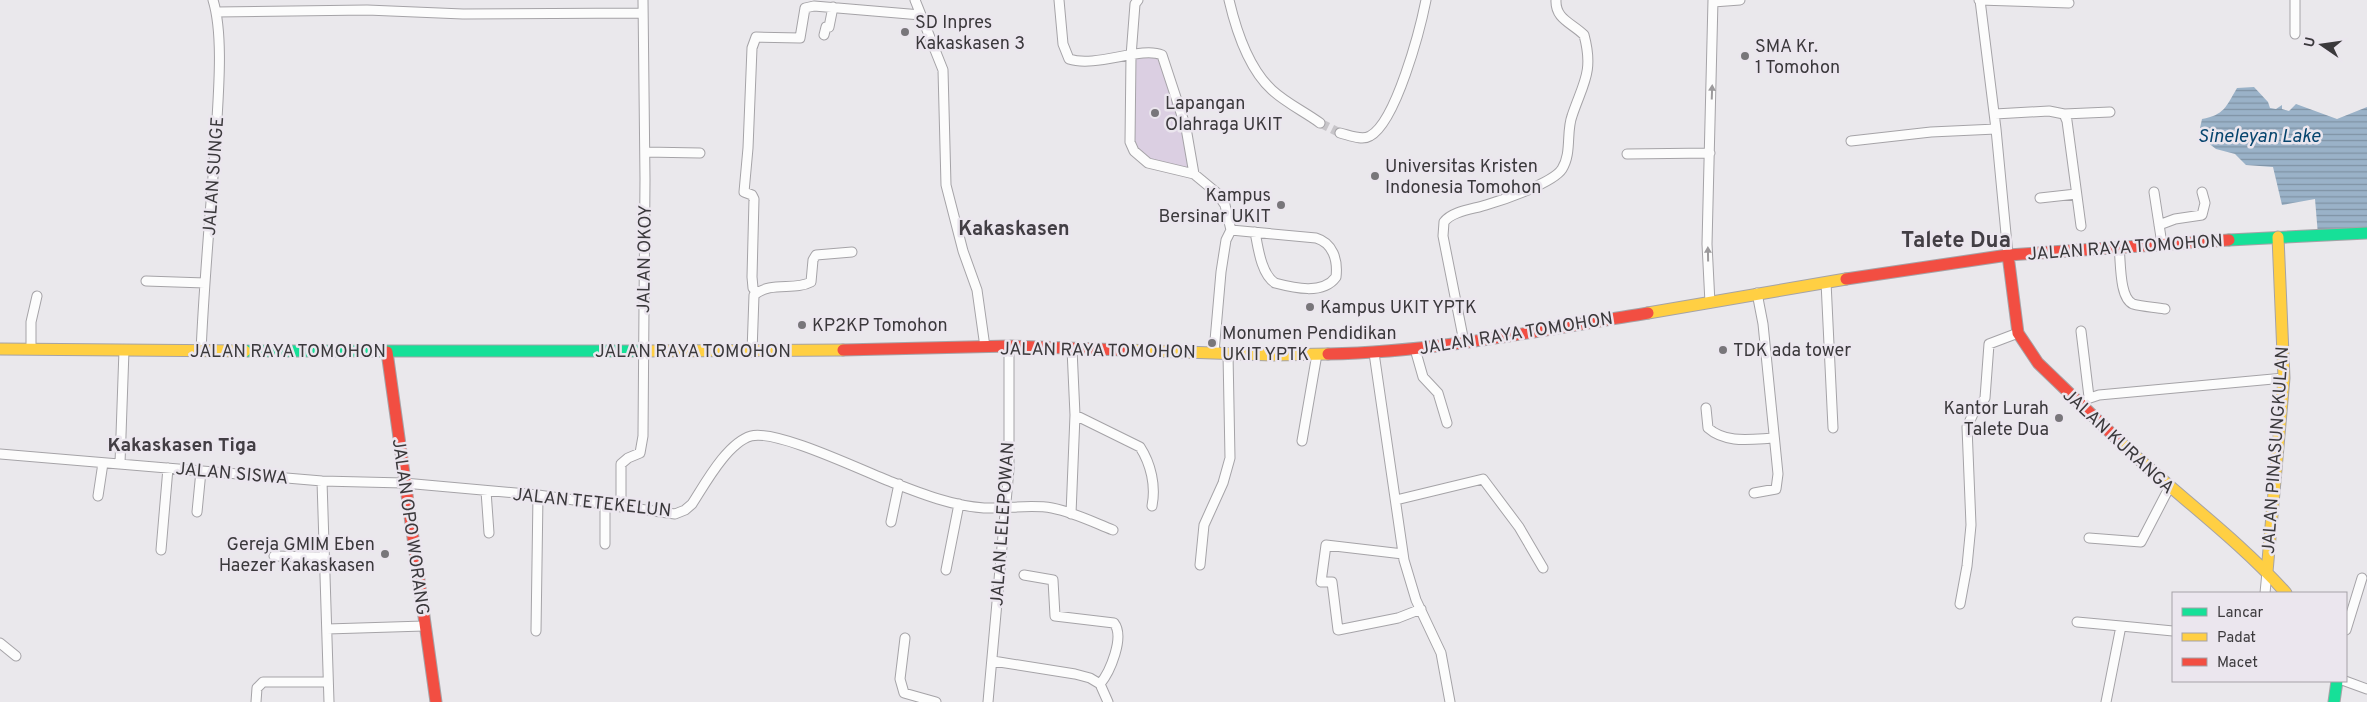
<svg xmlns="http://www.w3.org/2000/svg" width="2367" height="702" viewBox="0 0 2367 702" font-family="Overpass,sans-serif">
<defs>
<pattern id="water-rules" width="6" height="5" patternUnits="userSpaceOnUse" patternTransform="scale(1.25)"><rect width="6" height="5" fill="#9ab2c8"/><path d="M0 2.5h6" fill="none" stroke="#7f92a4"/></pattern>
</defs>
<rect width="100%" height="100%" fill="#eae8ec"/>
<!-- grass -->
<path fill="#dbcfe2" d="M1148,53L1164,61L1194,174L1155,165L1134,151L1131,56Z"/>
<!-- water -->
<path fill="url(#water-rules)" d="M2254,87L2268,102L2270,108L2276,109L2282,105V109L2289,111L2296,104L2337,119L2367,107V233L2318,235L2315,199L2282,205L2273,167L2246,165L2235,154L2216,149L2207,142L2200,128L2202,119C2224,115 2226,107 2237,88Z"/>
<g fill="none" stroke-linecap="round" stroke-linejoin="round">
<!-- street-tunnel -->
<path stroke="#c7c5c9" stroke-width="9" stroke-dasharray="9 4.5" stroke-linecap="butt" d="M1320,123L1340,133"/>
<defs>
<path id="street" d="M915,0L943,70L946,185L963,251L977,290L985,347
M1059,0L1063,44L1069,59C1096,68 1141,46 1162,55L1186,128L1194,174
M1138,0L1135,4L1131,56L1130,142L1134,151L1148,163L1194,174L1217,193L1225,205L1231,230L1226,240L1221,272L1214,352
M1229,0C1236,30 1248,68 1272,90C1286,103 1305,112 1320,123
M1979,0L2069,3
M1980,0L1996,129L2008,255
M2295,0V34
M1713,2L1740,0
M216,12L367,10L463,14L642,13
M824,35L826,27H829L833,7
M1995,114L2049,111L2064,114L2067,121L2081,226
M2064,114L2110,112
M1340,133C1349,135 1362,141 1370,136C1396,122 1420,30 1426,0
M1851,141L1931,132L1996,129
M645,152L700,153
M1627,154L1710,153
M2154,192L2162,244
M2040,198L2076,194
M2159,225L2175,219L2202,215L2205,203L2202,192
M1231,230L1316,238C1333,243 1338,260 1336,277C1323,295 1294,288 1275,283C1261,274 1258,247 1255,232
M2119,248C2121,261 2119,298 2133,304C2143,307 2155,307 2165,309
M146,281L205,283
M1826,282L1833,428
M757,293L753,288L752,277L754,199L752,195L744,192L748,148L752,48L756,37L800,38L805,8L814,6L921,15
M1710,303L1707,244L1713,0
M2081,331L2089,397
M1464,342L1443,236L1444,222C1452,211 1474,209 1486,205C1503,200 1553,183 1562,169C1572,153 1566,132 1572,116C1583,83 1594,72 1584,35C1572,23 1555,19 1556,0
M31,348V322L37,296
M1415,349L1423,377L1438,393L1447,423
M201,352C204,280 211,208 216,136C218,97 224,36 213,0
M752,352L754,295C771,281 794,291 811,282L813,260L816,255L852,252
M1374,353L1404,560L1416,600L1441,653L1450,702
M2078,402L2099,395L2284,378
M1706,408L1708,428C1726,444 1752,439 1774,438
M1075,415L1140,447C1151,464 1156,486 1152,506
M1302,441L1317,354
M0,454L322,481L404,483L538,495L675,514L685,510L692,504C705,484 727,443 751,436C777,429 865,472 894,483C922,494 953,506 984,508C1007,509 1030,504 1052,508C1073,512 1093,522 1113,530
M120,463L124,350
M322,481L329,702
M486,491L489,533
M1754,493L1776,489L1778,474L1763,324L1757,293
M98,496L103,463
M1396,500L1483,479L1519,527L1543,568
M605,504V544
M621,507V464L628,458L640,453L643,436L645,179L643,0
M197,512L201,471
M1071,514L1075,415L1072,349
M891,522L899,484
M2089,538L2141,542L2169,488
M161,550L168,468
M1403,554L1326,545L1321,582H1332L1338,630L1398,618L1421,609
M274,556L323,557
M1200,565L1204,525L1223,483L1230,458L1228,354
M946,570L959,504
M1024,575L1053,580L1055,616L1114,623C1125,637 1110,672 1100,684
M2265,593L2267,572
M1960,604L1967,566L1971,525L1967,427L1973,414L1985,398L1989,344L2018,333
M2077,622L2121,626
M327,629L424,626
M2346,630L2362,578
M536,631L538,495
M905,638L900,679L904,693L936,702
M0,643L16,656
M993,661L1075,674L1090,678L1100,684L1108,702
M2345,681L2367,689
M256,702L257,688L263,682H328
M988,702L1009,469V346
M2106,702L2121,626L2173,631"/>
<path id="fast" d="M2229,240L2367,233
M245,351H642
M2334,702L2337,681"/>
<path id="slow" d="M1648,313L1846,279
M0,349L245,351
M1125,350L1272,355L1328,354
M642,351L843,350
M2116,438C2171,491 2235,536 2286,593
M2267,572L2284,378L2278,237"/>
<path id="jam" d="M2008,255L2018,333L2038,363L2116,438
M1846,279L2008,255L2229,240
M843,350L1009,346L1125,350
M387,352L436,702
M1328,354C1435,352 1542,330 1648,313"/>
</defs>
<!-- street casing -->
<use href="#street" stroke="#a5a3a7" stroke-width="11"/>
<!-- fast casing -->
<use href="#fast" stroke="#a5a3a7" stroke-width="13"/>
<!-- slow casing -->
<use href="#slow" stroke="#a5a3a7" stroke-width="13"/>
<!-- jam casing -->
<use href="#jam" stroke="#a5a3a7" stroke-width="13"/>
<!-- street -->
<use href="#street" stroke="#fcfcfc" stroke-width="9"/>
<!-- fast -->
<use href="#fast" stroke="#16e098" stroke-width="11"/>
<!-- slow -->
<use href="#slow" stroke="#ffcf43" stroke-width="11"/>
<!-- jam -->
<use href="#jam" stroke="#f24e42" stroke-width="11"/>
</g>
<!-- one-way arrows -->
<defs><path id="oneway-solid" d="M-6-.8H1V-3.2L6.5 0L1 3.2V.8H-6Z" transform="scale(1.25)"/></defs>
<g fill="#9c9a9c">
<use href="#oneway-solid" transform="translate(1712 92) rotate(-88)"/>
<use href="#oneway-solid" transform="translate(1708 254) rotate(-91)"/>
</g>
<!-- markers -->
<g fill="#78767a" stroke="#ebe6ee" stroke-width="2">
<circle cx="905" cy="32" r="5"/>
<circle cx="1745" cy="56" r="5"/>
<circle cx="1155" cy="113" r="5"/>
<circle cx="1375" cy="176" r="5"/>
<circle cx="1281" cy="205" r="5"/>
<circle cx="1310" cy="307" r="5"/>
<circle cx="802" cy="325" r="5"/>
<circle cx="1212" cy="343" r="5"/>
<circle cx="1723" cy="350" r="5"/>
<circle cx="2059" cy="418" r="5"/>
<circle cx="385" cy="554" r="5"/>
</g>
<g text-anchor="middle" stroke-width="5" stroke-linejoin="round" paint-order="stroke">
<!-- poi labels -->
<g font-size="18" fill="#3b393c" stroke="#ebe6ee" text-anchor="start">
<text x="915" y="28">SD Inpres<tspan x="915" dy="21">Kakaskasen 3</tspan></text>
<text x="1755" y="52">SMA Kr.<tspan x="1755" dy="21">1 Tomohon</tspan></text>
<text x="1165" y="109">Lapangan<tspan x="1165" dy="21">Olahraga UKIT</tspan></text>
<text x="1385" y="172">Universitas Kristen<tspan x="1385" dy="21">Indonesia Tomohon</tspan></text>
<text x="1271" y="201" text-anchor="end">Kampus<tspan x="1271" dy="21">Bersinar UKIT</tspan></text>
<text x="1320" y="313">Kampus UKIT YPTK</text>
<text x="812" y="331">KP2KP Tomohon</text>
<text x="1222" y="339">Monumen Pendidikan<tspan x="1222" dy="21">UKIT YPTK</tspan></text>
<text x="1733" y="356">TDK ada tower</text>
<text x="2049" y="414" text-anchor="end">Kantor Lurah<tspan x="2049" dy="21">Talete Dua</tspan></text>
<text x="375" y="550" text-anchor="end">Gereja GMIM Eben<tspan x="375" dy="21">Haezer Kakaskasen</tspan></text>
</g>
<!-- street labels -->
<g font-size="18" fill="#3b393c" stroke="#ebe6ee">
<text transform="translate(213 176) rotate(-86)" y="6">JALAN SUNGE</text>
<text transform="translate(2125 247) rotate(-4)" y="6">JALAN RAYA TOMOHON</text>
<text transform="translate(644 259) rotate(-89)" y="6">JALAN OKOY</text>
<text transform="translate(1516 333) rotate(-9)" y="6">JALAN RAYA TOMOHON</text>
<text transform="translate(1098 350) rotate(1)" y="6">JALAN RAYA TOMOHON</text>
<text x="288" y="357">JALAN RAYA TOMOHON</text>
<text x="693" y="357">JALAN RAYA TOMOHON</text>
<text transform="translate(2119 441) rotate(43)" y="6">JALAN KURANGA</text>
<text transform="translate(2275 450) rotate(-86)" y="6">JALAN PINASUNGKULAN</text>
<text transform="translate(232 473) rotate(5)" y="6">JALAN SISWA</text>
<text transform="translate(592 502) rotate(6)" y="6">JALAN TETEKELUN</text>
<text transform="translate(1002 524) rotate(-86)" y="6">JALAN LELEPOWAN</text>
<text transform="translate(411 527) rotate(82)" y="6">JALAN OPO WORANG</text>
</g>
<!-- water labels -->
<g font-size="19" font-style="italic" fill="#07456e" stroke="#ebe6ee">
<text x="2259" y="142">Sineleyan Lake</text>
</g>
<!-- neighbourhood labels -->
<g font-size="19" font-weight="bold" fill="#423e44" stroke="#ebe6ee">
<text x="182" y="451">Kakaskasen Tiga</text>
</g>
<!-- quarter labels -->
<g font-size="20" font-weight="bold" fill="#423e44" stroke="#ebe6ee">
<text x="1014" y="235">Kakaskasen</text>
</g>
<!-- district labels -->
<g font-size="22" font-weight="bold" fill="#423e44" stroke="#ebe6ee">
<text x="1956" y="247">Talete Dua</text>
</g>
</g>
<!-- legend -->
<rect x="2172" y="592" width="175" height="90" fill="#ebe6ee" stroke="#a5a1a7"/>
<rect x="2182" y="608" width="25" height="8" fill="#16e098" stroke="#a5a1a7"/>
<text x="2217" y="617" font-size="15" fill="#3b393c">Lancar</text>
<rect x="2182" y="633" width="25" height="8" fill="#ffcf43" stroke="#a5a1a7"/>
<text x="2217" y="642" font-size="15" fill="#3b393c">Padat</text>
<rect x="2182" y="658" width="25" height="8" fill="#f24e42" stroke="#a5a1a7"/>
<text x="2217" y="667" font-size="15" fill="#3b393c">Macet</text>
<!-- north arrow -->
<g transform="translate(2322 45) rotate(283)" stroke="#ebe6ee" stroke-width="4" paint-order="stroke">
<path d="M0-4L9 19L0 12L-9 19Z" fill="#3b393c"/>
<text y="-8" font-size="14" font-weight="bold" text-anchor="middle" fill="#3b393c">U</text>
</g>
</svg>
